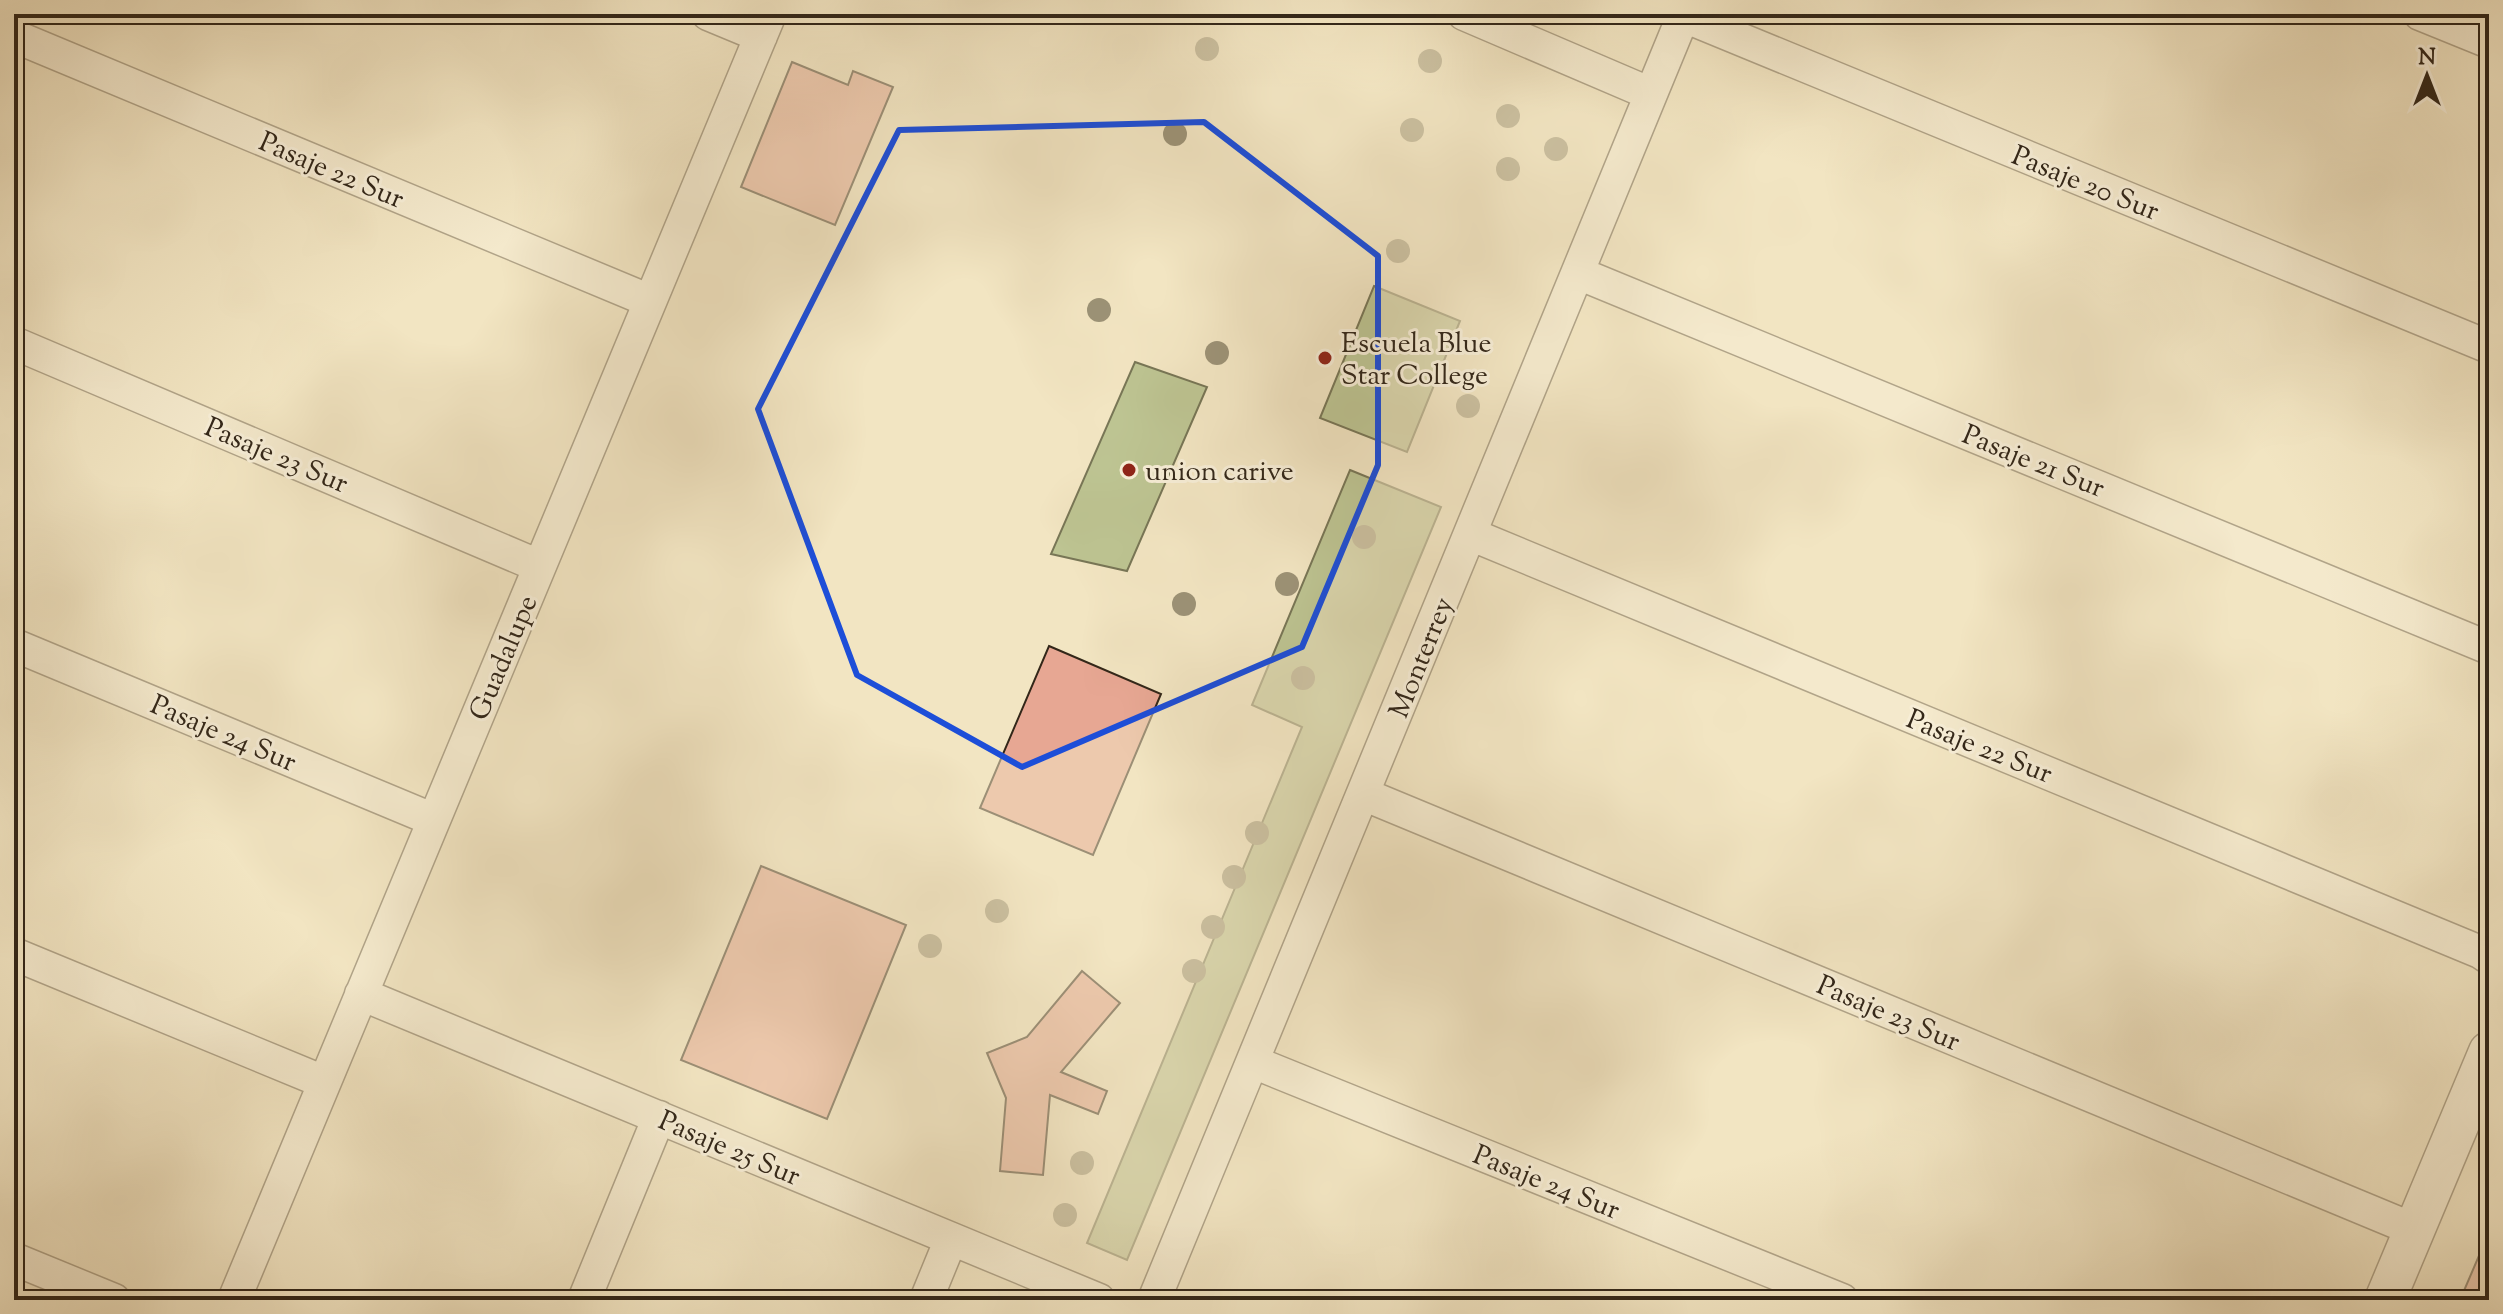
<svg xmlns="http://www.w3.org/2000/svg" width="2503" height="1314" viewBox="0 0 2503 1314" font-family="'Sorts Mill Goudy',serif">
<rect width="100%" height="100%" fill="#f2e5c2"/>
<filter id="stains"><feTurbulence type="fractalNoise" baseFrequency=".0025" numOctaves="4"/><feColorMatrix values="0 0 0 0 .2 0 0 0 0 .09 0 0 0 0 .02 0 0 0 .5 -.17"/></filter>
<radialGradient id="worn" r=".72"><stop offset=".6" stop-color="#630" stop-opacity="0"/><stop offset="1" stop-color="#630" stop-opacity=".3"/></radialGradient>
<!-- green -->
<path fill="#bdc492" stroke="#787656" stroke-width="2" d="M1374,286L1460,321L1407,452L1320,418Z
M1135,362L1207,387L1127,571L1051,554Z
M1350,470L1441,507L1127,1260L1087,1243L1302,727L1252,705Z"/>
<!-- building -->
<path fill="#e7a793" stroke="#332719" stroke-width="2" d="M792,62L848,85L853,71L893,87L835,225L741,187Z
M1049,646L1161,694L1093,855L980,808Z
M761,866L906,925L827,1119L681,1060Z
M1082,971L1120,1003L1061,1072L1107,1091L1098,1114L1050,1095L1043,1175L1000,1171L1006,1098L987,1053L1027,1037Z
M2489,1231V1254L2481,1251Z
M2481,1251L2489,1254V1300H2460Z"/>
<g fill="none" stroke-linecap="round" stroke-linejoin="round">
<defs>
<path id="minor" d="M708,14L761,36
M1464,14L1651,94
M2420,14L2489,42
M1684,16L2489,347
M14,36L650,301
M1578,273L2489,648
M14,343L539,566
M1470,534L2480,952L2489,958
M14,645L434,820
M1363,794L2415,1230
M14,954L324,1082
M361,994L1099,1300
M1253,1062L1842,1300
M14,1259L114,1300
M234,1300L770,14
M584,1300L659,1117
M926,1300L951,1239
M1154,1300L1684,14"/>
<path id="tertiary" d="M2385,1300L2489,1052"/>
</defs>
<!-- minor casing -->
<use href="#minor" stroke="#635643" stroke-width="35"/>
<!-- tertiary casing -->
<use href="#tertiary" stroke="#635643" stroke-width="43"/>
<!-- minor -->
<use href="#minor" stroke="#f7eed7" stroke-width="32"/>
<!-- tertiary -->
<use href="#tertiary" stroke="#f7eed7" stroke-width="40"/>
</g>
<!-- trees -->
<g fill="#9c9276">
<circle cx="1207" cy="49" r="12"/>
<circle cx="1430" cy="61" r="12"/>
<circle cx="1508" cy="116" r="12"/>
<circle cx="1412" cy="130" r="12"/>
<circle cx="1175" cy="134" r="12"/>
<circle cx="1556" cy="149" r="12"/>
<circle cx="1508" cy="169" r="12"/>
<circle cx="1398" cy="251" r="12"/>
<circle cx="1099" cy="310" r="12"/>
<circle cx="1217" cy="353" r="12"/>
<circle cx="1468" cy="406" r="12"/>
<circle cx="1364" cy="537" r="12"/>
<circle cx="1287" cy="584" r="12"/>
<circle cx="1184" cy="604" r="12"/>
<circle cx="1303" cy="678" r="12"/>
<circle cx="1257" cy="833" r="12"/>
<circle cx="1234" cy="877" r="12"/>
<circle cx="997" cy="911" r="12"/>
<circle cx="1213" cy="927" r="12"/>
<circle cx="930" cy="946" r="12"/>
<circle cx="1194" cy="971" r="12"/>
<circle cx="1082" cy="1163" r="12"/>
<circle cx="1065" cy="1215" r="12"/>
</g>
<!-- marked area -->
<path d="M0 0H2503V1314H0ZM1204,122L1378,256V465L1302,647L1022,767L857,675L758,409L899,130Z" fill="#f2e5c2" fill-opacity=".55" fill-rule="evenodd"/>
<path fill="none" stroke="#1d4ed8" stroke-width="6" stroke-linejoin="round" d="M1204,122L1378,256V465L1302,647L1022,767L857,675L758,409L899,130Z"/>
<!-- markers -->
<g fill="#8f2418" stroke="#f7eed7" stroke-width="3">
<circle cx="1325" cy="358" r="8"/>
<circle cx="1129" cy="470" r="8"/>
</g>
<g text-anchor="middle" stroke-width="6" stroke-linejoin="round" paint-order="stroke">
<!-- street labels -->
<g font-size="28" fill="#332719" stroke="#f7eed7">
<text transform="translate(332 169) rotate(23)" y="10">Pasaje 22 Sur</text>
<text transform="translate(2086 182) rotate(22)" y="10">Pasaje 20 Sur</text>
<text transform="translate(277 454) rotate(23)" y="10">Pasaje 23 Sur</text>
<text transform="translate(2034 460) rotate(22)" y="10">Pasaje 21 Sur</text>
<text transform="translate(502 657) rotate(-67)" y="10">Guadalupe</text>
<text transform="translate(1420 657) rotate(-68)" y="10">Monterrey</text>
<text transform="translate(224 732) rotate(23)" y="10">Pasaje 24 Sur</text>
<text transform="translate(1980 745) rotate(22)" y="10">Pasaje 22 Sur</text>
<text transform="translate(1889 1012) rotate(23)" y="10">Pasaje 23 Sur</text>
<text transform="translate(730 1147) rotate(23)" y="10">Pasaje 25 Sur</text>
<text transform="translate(1547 1181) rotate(22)" y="10">Pasaje 24 Sur</text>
</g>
<!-- poi labels -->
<g font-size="28" fill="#332719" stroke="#f7eed7" text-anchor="start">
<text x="1341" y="352">Escuela Blue<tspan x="1341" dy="32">Star College</tspan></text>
<text x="1145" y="480">union carive</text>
</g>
</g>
<!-- margin -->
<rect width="2503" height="1314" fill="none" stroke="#f2e5c2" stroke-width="48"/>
<rect x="16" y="16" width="2471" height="1282" fill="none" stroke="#332719" stroke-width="4"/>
<rect x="24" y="24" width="2455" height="1266" fill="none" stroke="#332719" stroke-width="2"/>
<!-- north arrow -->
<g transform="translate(2427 76)" stroke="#f7eed7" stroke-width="6" paint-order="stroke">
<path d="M0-6L14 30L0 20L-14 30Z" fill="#332719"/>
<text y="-12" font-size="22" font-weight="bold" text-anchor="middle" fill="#332719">N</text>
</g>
<rect width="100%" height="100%" filter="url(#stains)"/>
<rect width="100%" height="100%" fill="url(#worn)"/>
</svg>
